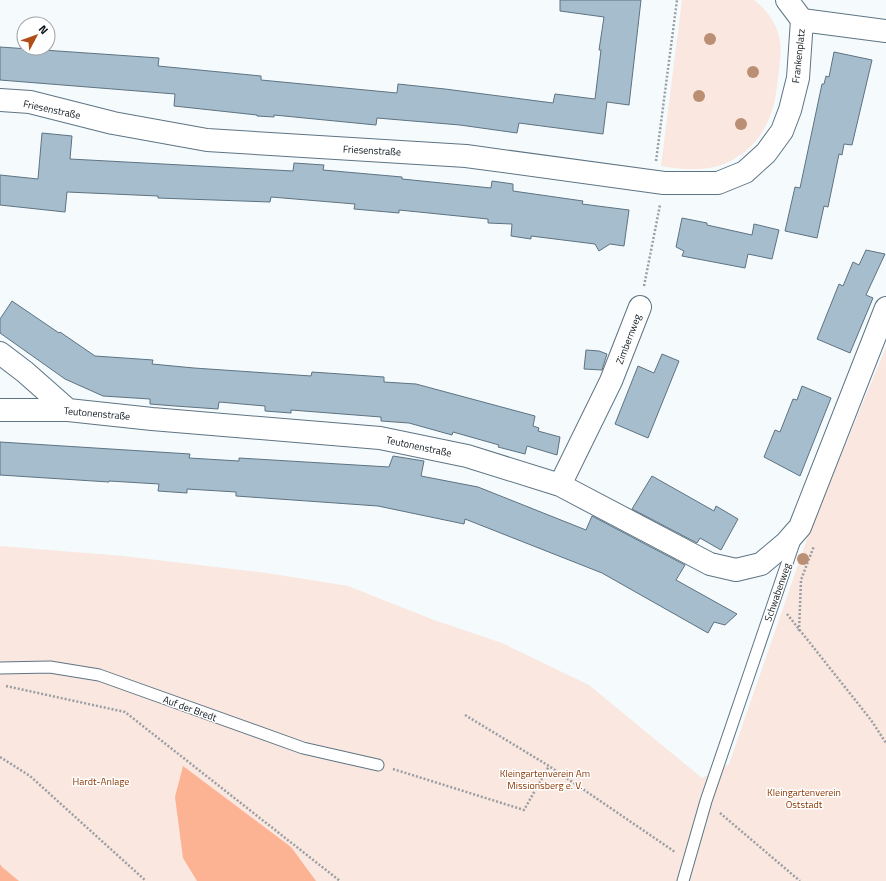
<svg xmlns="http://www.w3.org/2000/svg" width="886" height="881" viewBox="0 0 886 881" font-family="'Titillium Web',sans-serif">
<rect width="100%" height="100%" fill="#f5fafd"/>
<!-- green -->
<path fill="#fae7df" d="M682,0H754C766,9 776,22 779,37C782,48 780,59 779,70C776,105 769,137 737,157C713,173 687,170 661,166Z
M886,347V881H0V546L123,556L267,573L348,586L434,620L502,643L589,685L702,778L729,764L809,533Z"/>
<!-- forest -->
<path fill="#fcb393" d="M183,766L291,847L316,881H197L183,858L175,797Z
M0,864L2,867L19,881H0Z"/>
<!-- building -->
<path fill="#a6bdce" stroke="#5d7382" d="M560,0H641L629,105L607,102L603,134L519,123L517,133L460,125L377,118L376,125L274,115V117L257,116V115L174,106L175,94L0,80V47L159,58L158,66L261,76V80L397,93L398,84L445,89L553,103L555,94L595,99L601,50H599L604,17L560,11Z
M834,52L872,60L852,145L844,144L842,155L839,154L828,207L824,206L817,238L785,231L795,187L800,188L822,84H824L826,76L829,77Z
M42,133L72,136L70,159L293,171L294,163L324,165L323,170L402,177V179L491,188L492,181L513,184V191L583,201L582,204L629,210L624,246L610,244L599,251L595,244L531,236V239L511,236L512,224L488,223V219L399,210V213L354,209L355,204L271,197L270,202L158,198V196L67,192L65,212L0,205V175L38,179Z
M682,218L707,223V225L752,235L754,224L779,230L772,259L748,254L745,268L682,256L684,251L676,247Z
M866,250L885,254L866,295L873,298L850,353L817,339L839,284L843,286L853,262L859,265Z
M12,301L59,333L60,332L95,356L153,360L152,364L194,368L311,376L312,372L384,377V382L416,384L535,416L533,426L539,428L538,431L560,437L557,455L527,446L525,454L498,447L499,445L453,432L452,435L409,423L381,421V417L291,410V413L265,411V406L219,402L218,409L175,406L150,404V399L103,396L65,379L0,333V319Z
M586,350L599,351L607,354L602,370L584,369Z
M662,354L679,361L648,438L615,424L638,366L654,373Z
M802,386L831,398L800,476L764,457L775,430L780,432L793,399L797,400Z
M0,442L190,454L189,458L239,461V458L389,467L393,456L424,461L421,476L478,487L586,530L592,516L685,565L676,580L737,614L725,625L714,622L708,633L602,573L465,519L464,524L378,506L236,496V492L187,489V493L158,491L159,484L109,481V482L0,475Z
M652,476L714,511L716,506L738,519L721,550L700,538L697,543L632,509Z"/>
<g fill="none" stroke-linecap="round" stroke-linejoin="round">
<defs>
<path id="service" d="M0,668L50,667L99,675L303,748L378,765
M683,881L706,801L795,540"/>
<path id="minor" d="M802,20L886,31
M0,100L30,102L113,123L207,140L466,156L664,183H718L745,172L766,153L782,131L790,110L798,78L802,20L787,0
M0,353L25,372L68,410
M0,410H68L152,419L380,438L467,456L560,485L710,564L736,570L761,564L786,543L800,527L886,308
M560,485L611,381L640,307"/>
</defs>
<!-- service casing -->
<use href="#service" stroke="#5e7483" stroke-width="13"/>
<!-- minor casing -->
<use href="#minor" stroke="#5e7483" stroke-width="24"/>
<!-- path -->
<path stroke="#989ea3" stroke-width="2.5" stroke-dasharray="2 2" stroke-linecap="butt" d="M656,161L677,0
M644,286L660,205
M787,614L871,720L886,743
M799,631L801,580L814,546
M6,686L125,712L340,881
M465,715L549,766L675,852
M0,757L30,776L146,881
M393,769L524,810L549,766
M720,813L800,881"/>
<!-- service -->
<use href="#service" stroke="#fff" stroke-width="11"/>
<!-- minor -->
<use href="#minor" stroke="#fff" stroke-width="22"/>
</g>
<!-- trees -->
<g fill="#ba8f74">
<circle cx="710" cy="39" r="6"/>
<circle cx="753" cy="72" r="6"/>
<circle cx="699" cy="96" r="6"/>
<circle cx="741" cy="124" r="6"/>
<circle cx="803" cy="559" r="6"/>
</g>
<g text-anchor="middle" stroke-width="3" stroke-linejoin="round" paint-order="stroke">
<!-- street labels -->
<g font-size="10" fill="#0b141a" stroke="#fff">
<text transform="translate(798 56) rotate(-84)" y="4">Frankenplatz</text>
<text transform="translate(52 109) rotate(12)" y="4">Friesenstraße</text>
<text transform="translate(372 150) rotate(3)" y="4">Friesenstraße</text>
<text transform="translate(628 339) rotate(-69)" y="4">Zimbernweg</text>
<text transform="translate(97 413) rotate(5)" y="4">Teutonenstraße</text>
<text transform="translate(419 446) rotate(12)" y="4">Teutonenstraße</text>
<text transform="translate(777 592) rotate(-71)" y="4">Schwabenweg</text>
<text transform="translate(190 708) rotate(20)" y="4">Auf der Bredt</text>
</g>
<!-- park labels -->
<g font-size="10" fill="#8a3703" stroke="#fff">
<text x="545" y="777">Kleingartenverein Am<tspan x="545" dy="12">Missionsberg e. V.</tspan></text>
<text x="101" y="785">Hardt-Anlage</text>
<text x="804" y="796">Kleingartenverein<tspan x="804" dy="12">Oststadt</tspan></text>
</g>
</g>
<!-- north arrow -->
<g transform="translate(36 36) rotate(49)"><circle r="19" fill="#ffffff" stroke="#9da1a3"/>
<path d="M0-3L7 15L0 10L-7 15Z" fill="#b14e17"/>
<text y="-6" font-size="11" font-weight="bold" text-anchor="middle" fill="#0b141a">N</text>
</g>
</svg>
